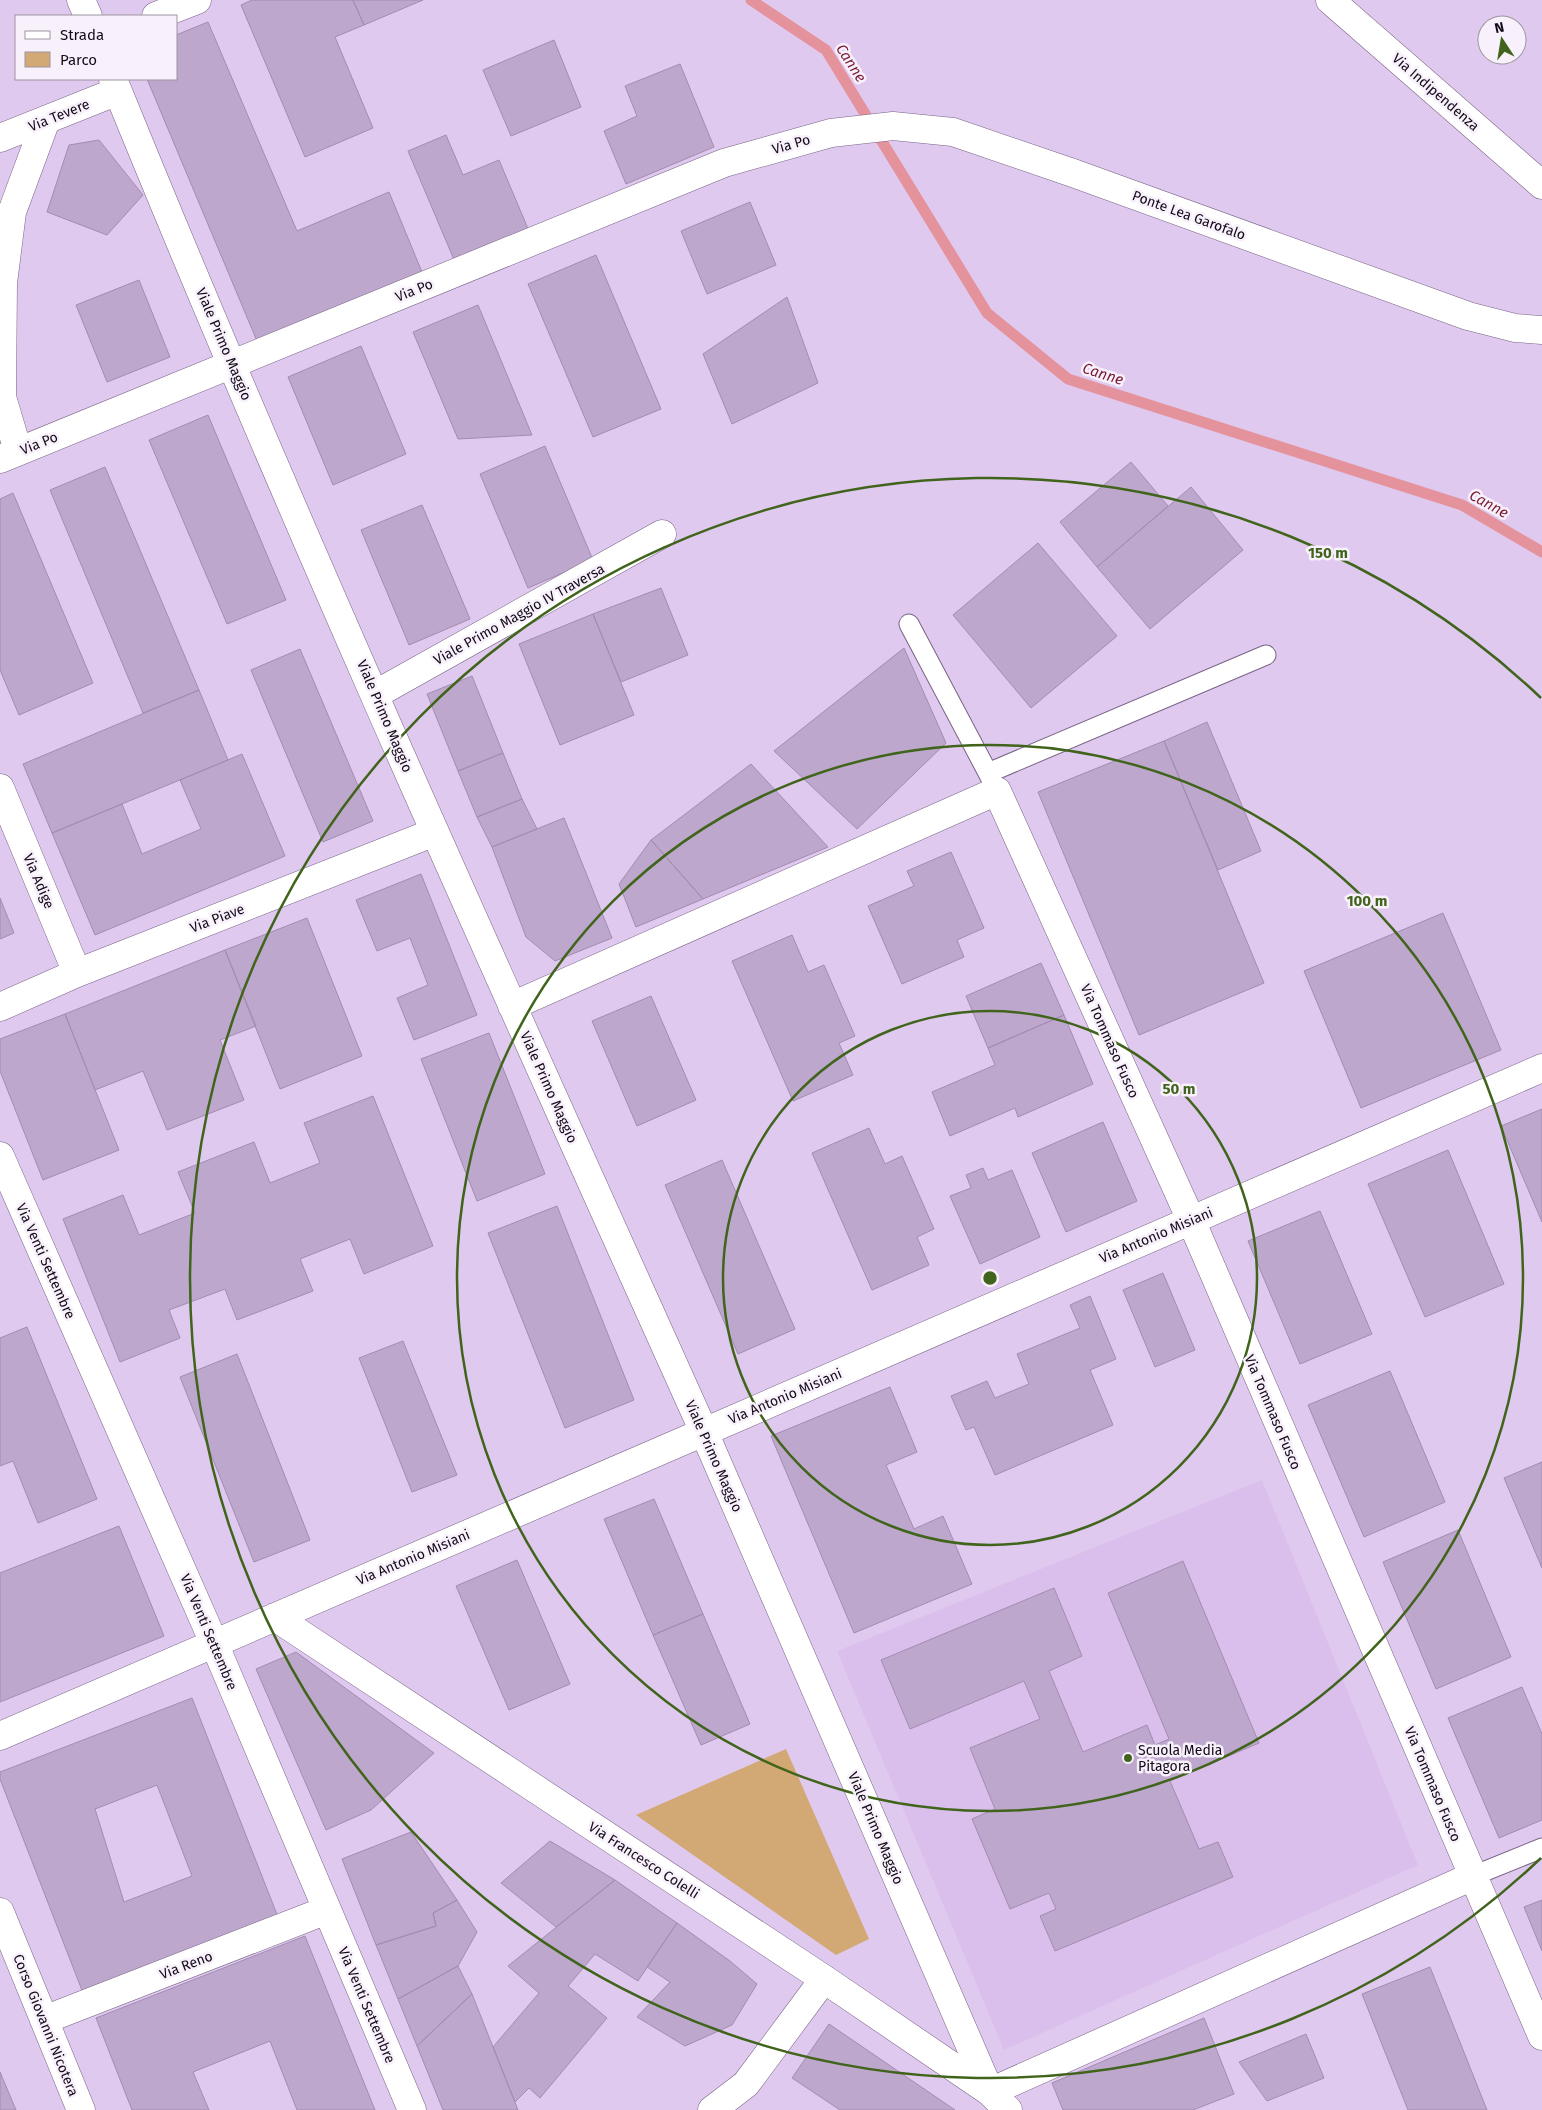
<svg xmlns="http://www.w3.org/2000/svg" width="1542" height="2110" viewBox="0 0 1542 2110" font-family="'Fira Sans',sans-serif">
<rect width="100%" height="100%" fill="#e0c9ef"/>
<!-- built -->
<path fill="#dabfec" d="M1262,1480L1418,1865L1004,2050L837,1651Z"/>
<!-- green -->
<path fill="#d2a874" d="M786,1749L869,1939L836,1955L636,1815Z"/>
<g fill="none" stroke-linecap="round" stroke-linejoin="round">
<!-- stream -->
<path stroke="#e4929c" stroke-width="11" d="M751,0L826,50L987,313L1068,379L1462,505L1542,552"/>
</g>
<!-- building -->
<path fill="#bea7cd" stroke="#a28cb0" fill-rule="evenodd" d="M252,0H353L364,25L335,37L373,128L305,157L241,5Z
M353,0H423L364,25Z
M208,22L297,231L389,192L422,272L257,341L147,79H176V35Z
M554,40L581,107L511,136L483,70Z
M680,64L714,147L626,184L604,131L637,116L625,86Z
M446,135L463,175L499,160L529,231L455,262L408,151Z
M99,140L143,195L107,235L47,212L69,145Z
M750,202L776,265L707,294L681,231Z
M596,255L661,409L593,437L528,284Z
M139,280L170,357L107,382L76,305Z
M787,297L818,383L732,424L703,354Z
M478,305L532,435L458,439L413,332Z
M361,346L406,454L333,485L288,377Z
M208,415L286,600L227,624L149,440Z
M545,446L593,560L528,588L480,474Z
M1131,462L1168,506L1097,567L1060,522Z
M105,467L199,690L143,713L50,490Z
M1191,487L1243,550L1150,629L1097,567Z
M13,493L93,683L19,715L0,670V499Z
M422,505L470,619L409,645L361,530Z
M1038,543L1117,636L1031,708L953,615Z
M661,588L688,655L621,682L593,614Z
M593,614L634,715L560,745L519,644Z
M904,648L946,743L857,829L774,751Z
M300,649L373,821L323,842L251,670Z
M472,676L503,753L458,771L427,694Z
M199,690L228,760L52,833L23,764Z
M1207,722L1261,851L1218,870L1164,741Z
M1164,741L1264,983L1139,1035L1038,792Z
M503,753L522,799L477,817L458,771Z
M242,754L285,856L95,935L52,833L122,804L142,854L201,829L180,780Z
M751,764L828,847L703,899L651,840Z
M522,799L537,829L492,847L477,817Z
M564,818L612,938L555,961L526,937L492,847Z
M651,840L703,899L636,927L619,884Z
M951,852L984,928L957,940L964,957L902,984L868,906L914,886L907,871Z
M421,874L477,1015L414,1040L397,998L428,985L410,938L377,951L356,900Z
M0,898L14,933L0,939Z
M1443,913L1501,1050L1361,1108L1304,971Z
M307,918L362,1056L280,1089L225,950Z
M792,935L808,972L824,965L855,1036L839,1043L853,1075L793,1101L732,961Z
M225,950L256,1026L220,1040L244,1100L167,1130L143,1071L95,1090L65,1014Z
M1041,963L1064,1015L988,1048L966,996Z
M651,996L696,1100L637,1126L592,1021Z
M65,1014L119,1150L43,1180L0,1071V1039Z
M1064,1015L1093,1084L1018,1117L1015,1108L950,1136L932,1092L995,1065L988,1048Z
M489,1033L545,1174L477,1201L421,1059Z
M373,1096L433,1246L364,1274L350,1239L300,1259L313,1291L237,1320L225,1289L169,1310L180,1338L120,1362L63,1219L123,1195L139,1235L195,1213L178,1172L254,1142L270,1183L320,1163L304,1123Z
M1542,1109V1222L1501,1126Z
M1103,1122L1137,1201L1066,1232L1032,1153Z
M869,1128L885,1164L902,1156L934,1229L917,1237L929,1265L872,1290L812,1153Z
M1448,1150L1504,1284L1425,1317L1368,1184Z
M722,1160L795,1329L738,1354L665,1185Z
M983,1168L988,1180L1012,1170L1040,1237L980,1264L950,1196L971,1188L966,1175Z
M557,1206L634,1400L565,1428L488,1233Z
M1320,1211L1372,1334L1300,1364L1248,1241Z
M1163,1273L1195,1350L1155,1367L1123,1290Z
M1090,1296L1116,1359L1090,1370L1113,1425L995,1475L974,1427L966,1430L951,1396L987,1381L995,1398L1029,1384L1017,1354L1080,1328L1070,1305Z
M27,1327L97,1499L38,1523L13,1461L0,1466V1338Z
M403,1341L457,1475L412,1492L359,1358Z
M237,1354L310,1540L254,1562L180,1377Z
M1390,1371L1445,1502L1364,1537L1308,1405Z
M890,1387L917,1452L886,1465L914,1529L943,1516L972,1584L854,1633L771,1436Z
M1542,1462V1568L1504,1478Z
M654,1499L703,1614L653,1635L604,1519Z
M119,1526L164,1636L0,1702V1573Z
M1458,1530L1511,1657L1436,1689L1383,1562Z
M517,1560L570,1684L509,1710L456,1586Z
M1183,1561L1259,1743L1170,1781L1199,1849L1218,1842L1233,1877L1055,1951L1040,1916L1056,1909L1049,1893L1010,1909L972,1819L995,1809L970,1748L1040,1719L1024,1681L910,1729L881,1660L1054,1588L1082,1656L1049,1671L1083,1752L1147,1725L1155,1745L1169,1739L1108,1593Z
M703,1614L750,1724L701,1745L653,1635Z
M296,1652L434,1753L371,1810L326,1830L256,1669Z
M1522,1687L1542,1734V1820L1499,1838L1448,1718Z
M192,1698L278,1917L83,1993L0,1779V1772ZM157,1785L192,1876L124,1902L95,1809Z
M411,1832L457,1900L433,1913L436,1926L376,1945L342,1859Z
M550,1841L615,1880L556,1927L501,1883Z
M615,1880L677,1923L638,1981L595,1954L568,1986L607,2018L540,2098L529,2088L515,2102L493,2047L539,1993L508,1966Z
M457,1900L477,1932L458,1966L398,1999L376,1945L436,1926L433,1913Z
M1542,1900V1951L1524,1907Z
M677,1923L730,1961L757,1984L732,2025L685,2046L637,2017L670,1982L647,1967Z
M305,1936L375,2110H297L270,2041L193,2072L209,2110H132L96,2018Z
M458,1966L472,1994L417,2046L398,1999Z
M1430,1967L1487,2110H1408L1362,1994Z
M472,1994L493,2047L518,2110H443L417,2046Z
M1204,2018L1234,2094L1193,2110H1063L1052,2083Z
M829,2024L955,2110H840L792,2078Z
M1306,2034L1324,2078L1267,2101L1239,2062Z
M0,2072L16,2110H0Z"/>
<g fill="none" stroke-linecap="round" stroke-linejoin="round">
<defs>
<path id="service" d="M909,624L988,773
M997,791L988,773L1266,655
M1473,1876L1542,1848"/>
<path id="minor" d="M81,0L88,16
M1330,0L1542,185
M156,16L197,0
M0,138L118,91
M18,451L2,397L3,283L12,212L46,120
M0,459L724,163L831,133L893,126L953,132L1073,173L1468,316L1515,328L1542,330
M376,694L662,534
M0,788L77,973
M512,1006L997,791L1191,1220
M0,1007L77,973L435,832
M0,1156L214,1643L412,2110
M275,1617L824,1979L990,2092L1473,1876
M0,1736L704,1432C502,983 298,535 113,79
M0,1912L81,2110
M44,2020L327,1910
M712,2110L746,2084L824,1979"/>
<path id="tertiary" d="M1191,1220L1542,2036
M1008,2110L990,2092L704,1432L1542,1068"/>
</defs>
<!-- service casing -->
<use href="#service" stroke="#786385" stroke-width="21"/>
<!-- minor casing -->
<use href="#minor" stroke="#786385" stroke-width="29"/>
<!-- tertiary casing -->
<use href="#tertiary" stroke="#786385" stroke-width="29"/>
<!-- service -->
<use href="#service" stroke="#fff" stroke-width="19"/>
<!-- minor -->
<use href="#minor" stroke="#fff" stroke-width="28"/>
<!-- tertiary -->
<use href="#tertiary" stroke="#fff" stroke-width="28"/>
</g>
<!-- distance rings -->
<g fill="none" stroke="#40641b" stroke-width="2.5">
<circle cx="990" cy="1278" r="267"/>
<circle cx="990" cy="1278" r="533"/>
<path d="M1541 1858A800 800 0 1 1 1541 698"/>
</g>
<!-- markers -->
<circle fill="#40641b" stroke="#f8f1fc" stroke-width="2" cx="1128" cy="1758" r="5"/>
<g text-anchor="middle" stroke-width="5" stroke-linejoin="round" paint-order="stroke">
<!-- street labels -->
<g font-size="14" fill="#130b17" stroke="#f8f1fc">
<text transform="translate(1436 92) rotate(41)" y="5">Via Indipendenza</text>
<text transform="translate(59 115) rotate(-22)" y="5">Via Tevere</text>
<text transform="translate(791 144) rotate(-16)" y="5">Via Po</text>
<text transform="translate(1189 215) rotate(20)" y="5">Ponte Lea Garofalo</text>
<text transform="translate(414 290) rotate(-22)" y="5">Via Po</text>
<text transform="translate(224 344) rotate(67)" y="5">Viale Primo Maggio</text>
<text transform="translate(39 443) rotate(-22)" y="5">Via Po</text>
<text transform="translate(519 614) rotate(-29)" y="5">Viale Primo Maggio IV Traversa</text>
<text transform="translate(385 716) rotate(67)" y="5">Viale Primo Maggio</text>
<text transform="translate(39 881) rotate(67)" y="5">Via Adige</text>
<text transform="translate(217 918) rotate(-21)" y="5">Via Piave</text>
<text transform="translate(1110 1041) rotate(66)" y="5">Via Tommaso Fusco</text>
<text transform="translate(549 1087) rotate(66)" y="5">Viale Primo Maggio</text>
<text transform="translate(1156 1235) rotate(-23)" y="5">Via Antonio Misiani</text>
<text transform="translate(46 1261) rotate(66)" y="5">Via Venti Settembre</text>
<text transform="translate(785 1396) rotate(-23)" y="5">Via Antonio Misiani</text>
<text transform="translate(1273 1412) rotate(67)" y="5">Via Tommaso Fusco</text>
<text transform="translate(714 1456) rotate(66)" y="5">Viale Primo Maggio</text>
<text transform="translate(413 1557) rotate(-23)" y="5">Via Antonio Misiani</text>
<text transform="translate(209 1632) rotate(67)" y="5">Via Venti Settembre</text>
<text transform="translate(1433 1784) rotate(67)" y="5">Via Tommaso Fusco</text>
<text transform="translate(876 1828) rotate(67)" y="5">Viale Primo Maggio</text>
<text transform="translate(644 1860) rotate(33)" y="5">Via Francesco Colelli</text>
<text transform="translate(186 1965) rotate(-21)" y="5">Via Reno</text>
<text transform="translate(367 2005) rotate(67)" y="5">Via Venti Settembre</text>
<text transform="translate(46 2025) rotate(68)" y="5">Corso Giovanni Nicotera</text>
</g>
<!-- poi labels -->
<g font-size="14" fill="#130b17" stroke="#f8f1fc" text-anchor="start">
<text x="1138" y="1755">Scuola Media<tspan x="1138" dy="16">Pitagora</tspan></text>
</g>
<!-- water labels -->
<g font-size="15" font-style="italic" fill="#791931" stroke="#f8f1fc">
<text transform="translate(851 63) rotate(57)" y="5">Canne</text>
<text transform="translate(1103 374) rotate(18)" y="5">Canne</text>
<text transform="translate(1489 504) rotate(29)" y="5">Canne</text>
</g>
</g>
<circle cx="990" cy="1278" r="8" fill="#40641b" stroke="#f8f1fc" stroke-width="2.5"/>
<g font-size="15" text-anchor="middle" font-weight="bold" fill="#40641b" stroke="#f8f1fc" stroke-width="5" stroke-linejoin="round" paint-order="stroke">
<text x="1328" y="558">150 m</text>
<text x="1367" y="906">100 m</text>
<text x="1179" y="1094">50 m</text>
</g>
<!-- legend -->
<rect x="15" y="15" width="162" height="65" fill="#f8f1fc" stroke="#9c95a0"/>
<rect x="25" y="31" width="25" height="8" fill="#ffffff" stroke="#9c95a0"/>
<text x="60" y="40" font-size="15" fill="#130b17">Strada</text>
<rect x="25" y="52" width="25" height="15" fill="#d2a874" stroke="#9c95a0"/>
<text x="60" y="65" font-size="15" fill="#130b17">Parco</text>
<!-- north arrow -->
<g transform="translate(1502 40) rotate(348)"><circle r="24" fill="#f8f1fc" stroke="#9c95a0"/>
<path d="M0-4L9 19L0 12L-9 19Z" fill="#40641b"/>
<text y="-8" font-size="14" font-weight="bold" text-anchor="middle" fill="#130b17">N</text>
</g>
</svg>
